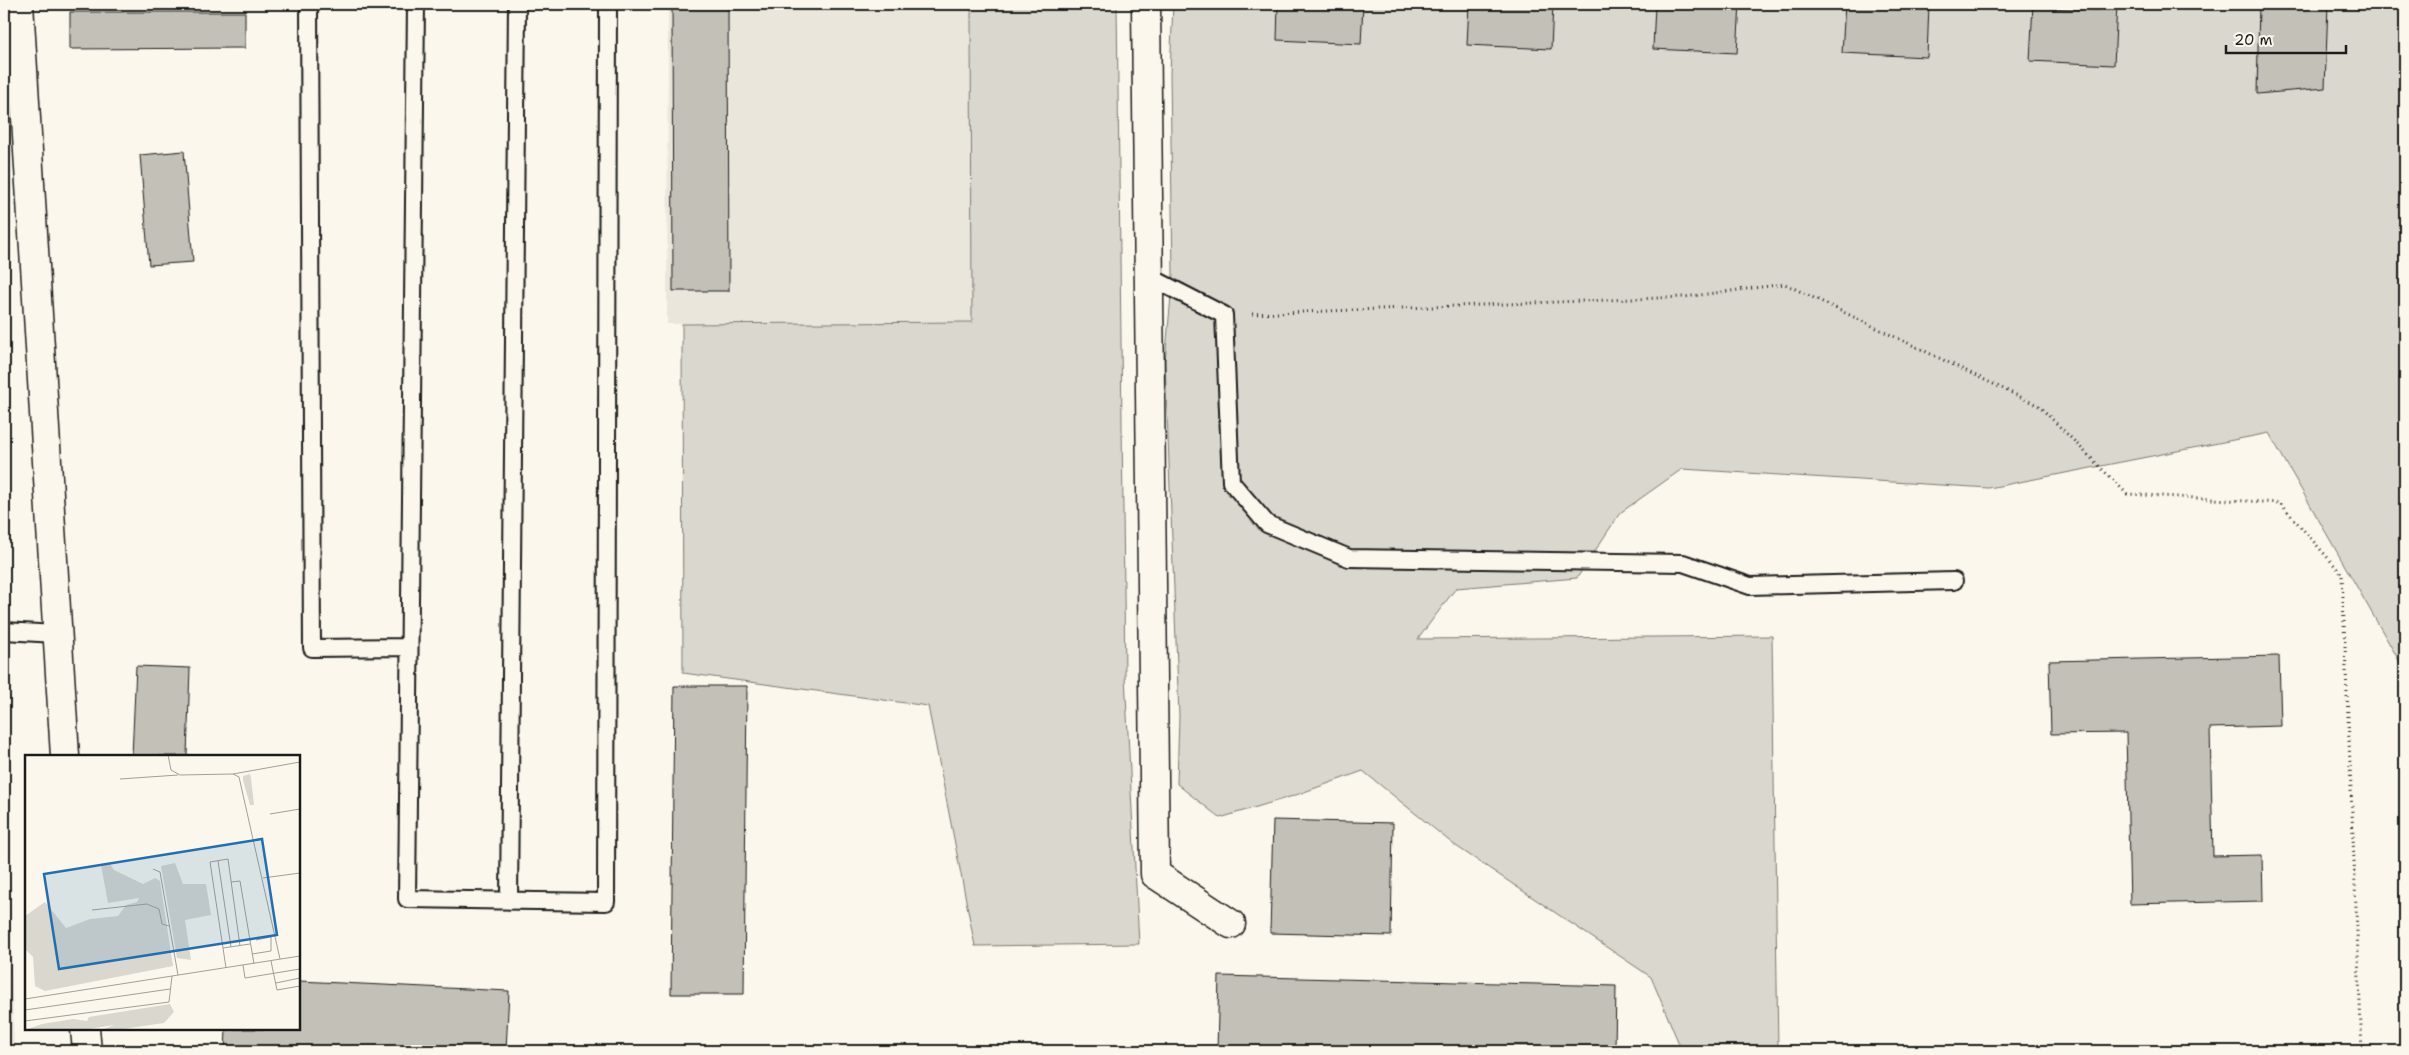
<svg xmlns="http://www.w3.org/2000/svg" width="2409" height="1055" viewBox="0 0 2409 1055" font-family="'Shantell Sans',sans-serif">
<rect width="100%" height="100%" fill="#fbf7ec"/>
<filter id="ink" filterUnits="userSpaceOnUse"><feTurbulence type="fractalNoise" baseFrequency=".02" numOctaves="2"/><feDisplacementMap in="SourceGraphic" scale="10" xChannelSelector="R" yChannelSelector="G"/><feConvolveMatrix kernelMatrix="1 2 1 2 8 2 1 2 1" color-interpolation-filters="sRGB"/></filter>
<g filter="url(#ink)">
<!-- built -->
<path fill="#eae6dc" d="M668,4H971L972,322L667,324Z
M4,753L14,1051H4Z"/>
<!-- green -->
<path fill="#dad7ce" stroke="#7b7a75" d="M971,4H1117L1125,676L1139,944L975,946L928,706L683,673L682,324L972,322Z
M1173,4H2405V671L2269,433L1989,488L1682,469L1620,513L1577,578L1456,588L1418,639L1772,636L1778,1051H1682L1651,977L1453,844L1363,771L1293,796L1220,818L1177,784L1179,716L1165,362L1173,274L1170,73Z"/>
<!-- building -->
<path fill="#c3c0b8" stroke="#1c1c1c" d="M672,4H728L729,291H673Z
M1278,4H1363L1361,44L1277,40Z
M1469,4H1553L1551,49L1467,45Z
M1655,4H1740L1737,53L1653,49Z
M1845,4H1929L1927,57L1842,53Z
M2033,4H2051V8L2098,10V4H2117L2114,65L2030,61Z
M2259,4H2328L2325,88L2257,94Z
M70,12H245V48L70,49Z
M184,151L193,262L149,265L140,155Z
M2279,656L2281,726L2210,728L2213,856L2262,855L2263,901L2130,904L2126,733L2051,734L2049,661Z
M136,666L190,668L187,756H132Z
M674,686H747L744,994H671Z
M1273,820L1393,823L1391,936L1270,933Z
M1219,976L1616,986L1615,1051H1217Z
M299,981L509,991L506,1051H225L226,1029H299Z"/>
<g fill="none" stroke-linecap="round" stroke-linejoin="round">
<defs>
<path id="service" d="M309,4L312,648L409,647
M416,4L407,899L606,902L608,4
M1148,276L1224,315L1231,482L1267,524L1349,558L1683,563L1750,586L1954,581
M4,631L56,634
M509,901L517,4"/>
<path id="minor" d="M19,4L65,756
M1146,4L1155,874L1231,924
M85,1029L87,1051"/>
</defs>
<!-- service casing -->
<use href="#service" stroke="#1c1c1c" stroke-width="20"/>
<!-- minor casing -->
<use href="#minor" stroke="#1c1c1c" stroke-width="31"/>
<!-- path -->
<path stroke="#1c1c1c" stroke-width="3" stroke-dasharray="1 4" stroke-linecap="butt" d="M1252,314L1684,297L1785,284L2039,406L2127,494L2280,503L2342,574L2362,1051"/>
<!-- service -->
<use href="#service" stroke="#fbf7ec" stroke-width="16"/>
<!-- minor -->
<use href="#minor" stroke="#fbf7ec" stroke-width="28"/>
</g>
</g>
<!-- overview -->
<g transform="translate(25 755)">
<rect width="275" height="275" fill="#fbf7ec"/>
<path d="M225,19L226,23L229,50H225L218,25V21ZM150,108L158,129H181L186,160L160,165L166,205L152,203L136,111ZM85,109L89,115L118,129L130,123L135,126L148,211L20,236L10,231L8,202L0,194V161L20,147L41,173L65,164L93,161L101,150L112,147L114,143L83,148L76,110ZM145,249L149,257L139,268L91,275H77L89,270L57,275H0L17,269L48,264L62,266L64,262Z" fill="#dad7ce"/>
<path fill="none" stroke="#a29f99" stroke-width="1" d="M143,0L146,15L155,20L208,19L214,22L255,204M208,19L275,7M95,24L153,20M245,59L275,54M193,106L206,192M128,114L135,117L153,220M238,123L275,118M206,127L215,126L229,209M67,155L122,149L134,154L137,169L144,171M231,185L246,182M198,193L225,189M227,199L246,196V182M246,206L252,235L275,231M218,210L220,223L275,214M201,213L185,107L203,104L215,191M251,228L275,223M0,244L275,201M0,255L145,234M0,266L144,247L147,221"/>
<path fill="#1f6fb2" fill-opacity="0.15" stroke="#1f6fb2" stroke-width="2.5" d="M237,84L252,180L34,214L19,119Z"/>
<rect width="275" height="275" fill="none" stroke="#1c1c1c" stroke-width="2.5"/>
</g>
<!-- margin -->
<rect width="2409" height="1055" fill="none" stroke="#fbf7ec" stroke-width="20"/>
<rect x="10" y="10" width="2389" height="1035" fill="none" stroke="#1c1c1c" stroke-width="2" filter="url(#ink)"/>
<!-- scale -->
<path d="M2226 45v8h120v-8" fill="none" stroke="#1c1c1c" stroke-width="2.5"/>
<text x="2234" y="45" font-size="15" fill="#1c1c1c" stroke="#fbf7ec" stroke-width="4" paint-order="stroke">20 m</text>
</svg>
